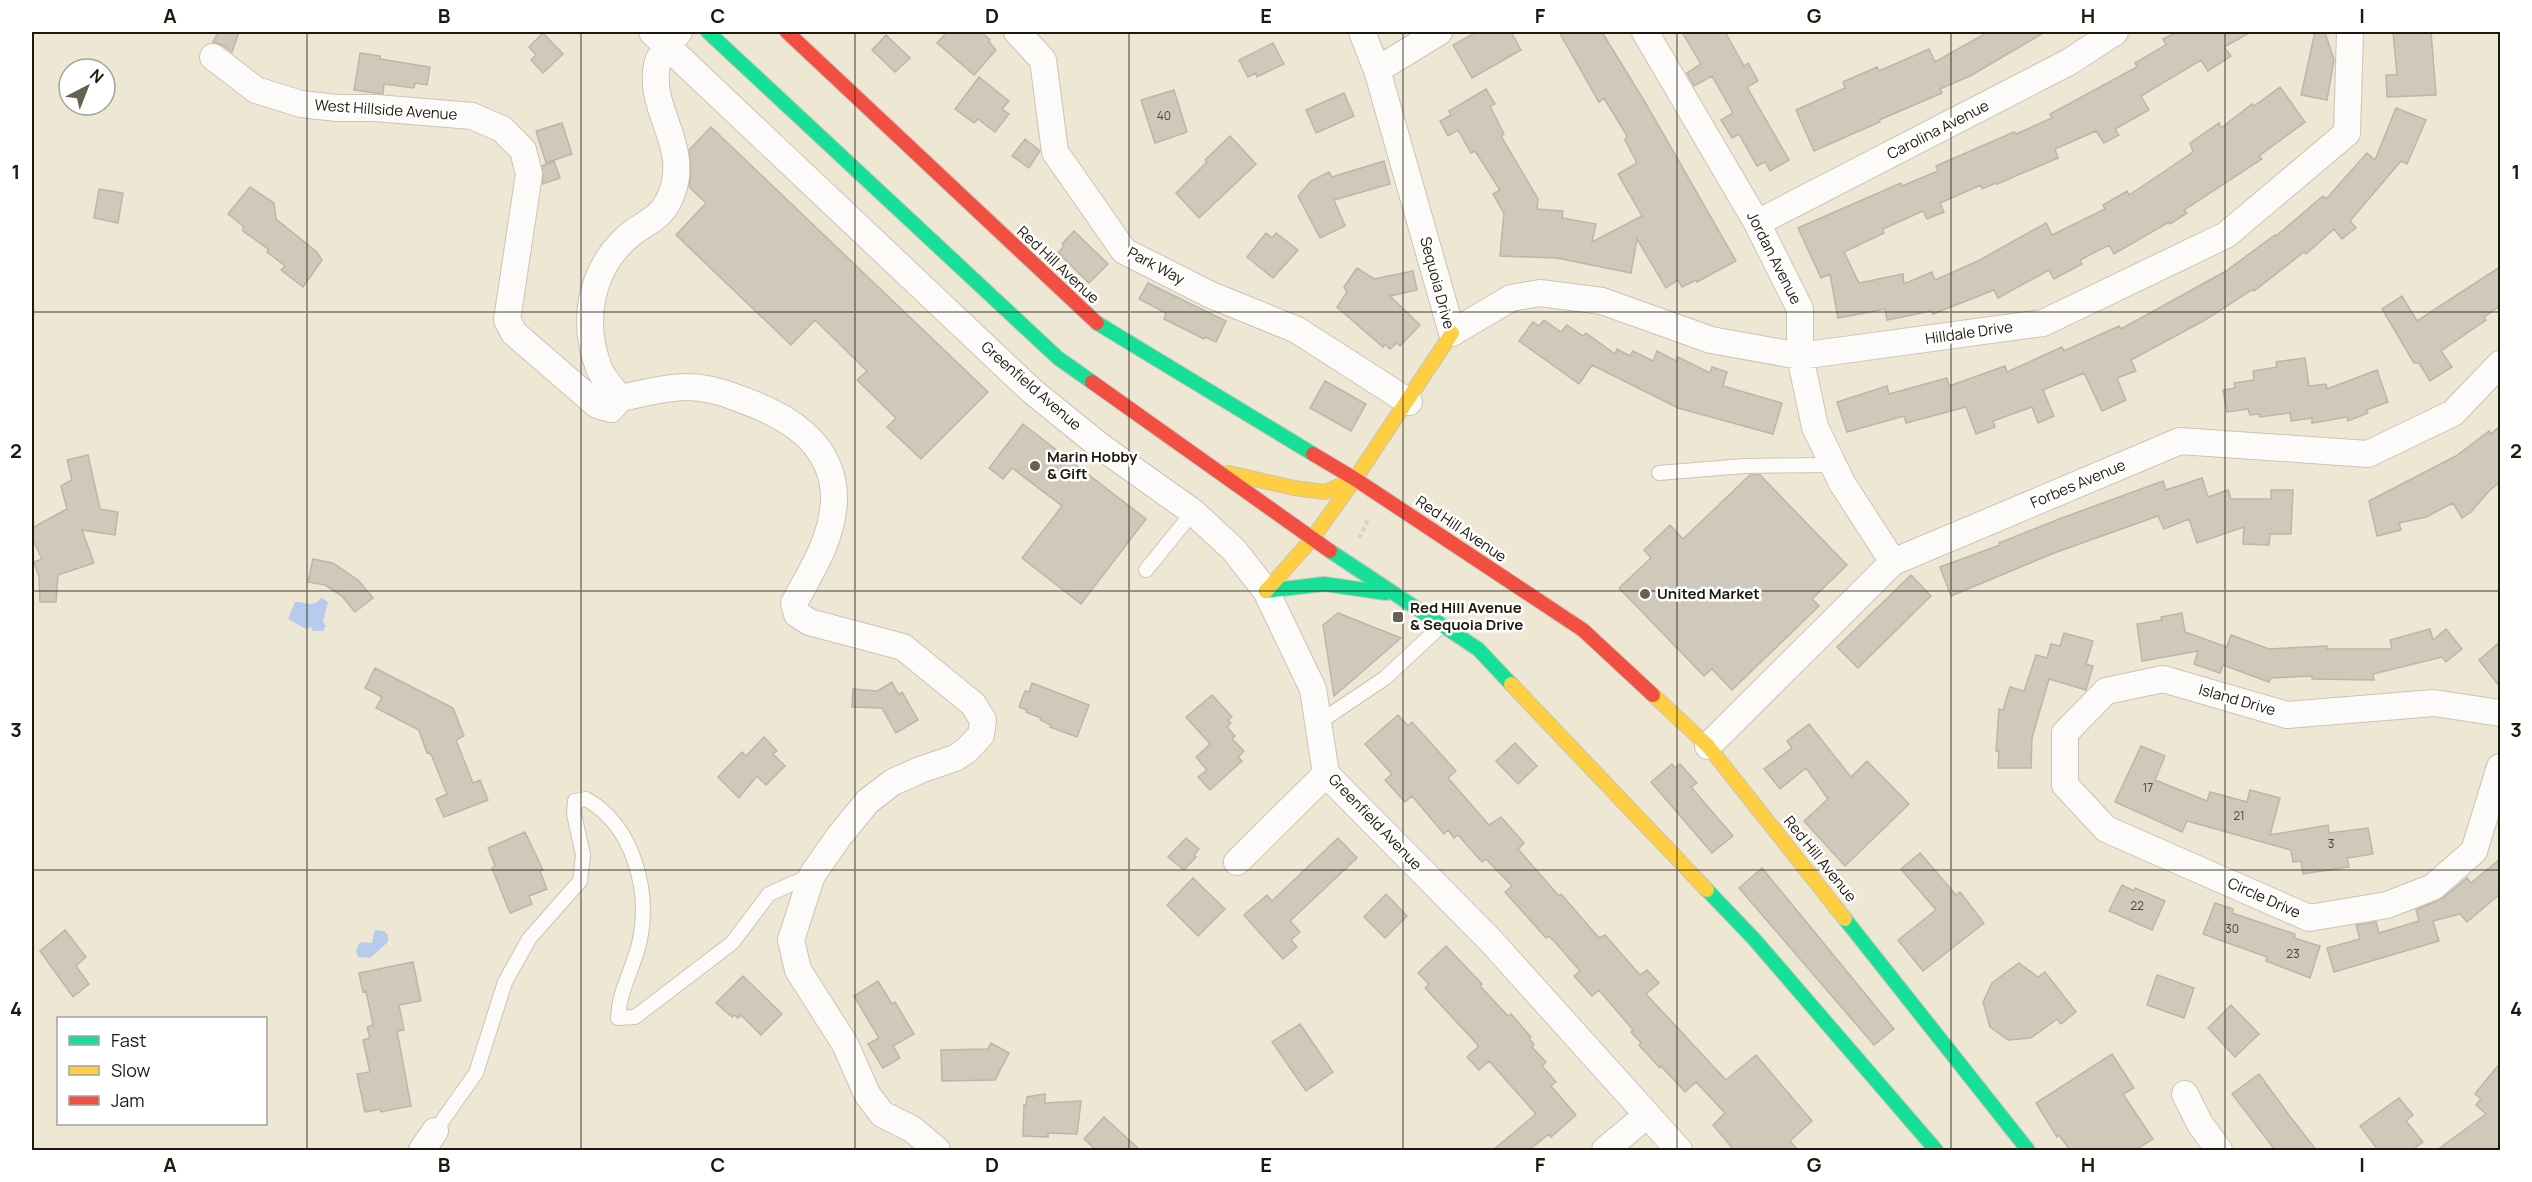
<svg xmlns="http://www.w3.org/2000/svg" width="2532" height="1182" viewBox="0 0 2532 1182" font-family="Manrope,sans-serif">
<rect width="100%" height="100%" fill="#eee7d4"/>
<!-- water -->
<path fill="#b7ccec" d="M321,598L328,602L323,622L326,626L323,631H313L311,627L306,629L288,619L295,602C306,601 311,609 321,598Z
M375,930L384,931L388,935V942L370,958L358,957L356,951L360,942L372,943Z"/>
<!-- building -->
<path fill="#d0c9bb" stroke="#bdb6a8" stroke-width="1.5" d="M218,32H239L232,52L222,45L213,42Z
M947,32H981L990,40L989,42L996,50L974,75L937,43Z
M1477,32H1511L1521,50L1472,78L1453,45Z
M1559,32H1602L1646,104L1736,261L1697,282L1696,280L1682,287L1678,280L1666,288L1637,239L1631,273L1557,258L1500,256L1504,213L1493,194L1500,190L1475,151L1471,153L1458,130L1448,136L1440,121L1451,115L1449,111L1486,89L1495,104L1490,106L1504,134L1501,136L1538,199L1537,209L1563,211L1562,218L1596,224L1592,242L1642,216L1618,174L1637,163L1625,140L1627,136L1604,98L1599,102Z
M1682,32H1725L1744,66L1748,63L1758,81L1747,87L1789,160L1770,171L1765,162L1757,166L1739,134L1732,138L1721,120L1733,113L1712,76L1694,86L1687,73L1701,64Z
M1988,32H2045L1972,75L1940,89L1942,93L1879,120L1880,122L1814,151L1796,110L1845,88L1843,82L1877,67L1879,71L1929,49L1935,62Z
M2177,32H2251L2224,47L2231,56L2208,71L2201,60L2141,96L2149,110L2115,129L2119,135L2104,143L2096,131L2055,149L2058,158L1997,184L1996,183L1982,189L1981,185L1940,203L1944,212L1927,219L1923,211L1883,229L1884,233L1844,252L1859,283L1903,274L1904,284L1932,272L1935,280L1978,261L2046,223L2052,235L2105,209L2103,205L2127,191L2129,195L2193,152L2190,143L2219,123L2221,128L2252,104L2254,106L2280,87L2305,122L2259,156L2262,159L2184,210L2187,213L2170,224L2169,222L2114,254L2109,245L2080,260L2082,264L2054,279L2049,270L1998,298L1994,290L1933,314L1931,311L1887,320L1885,309L1838,318L1830,274L1821,278L1798,228L1901,183L1902,186L1938,171L1936,166L2014,132L2016,134L2052,118L2050,114L2137,67L2135,63L2166,45L2163,39Z
M2315,32H2325L2334,60L2327,100L2301,95Z
M2393,32H2431L2436,95L2387,97L2386,75H2397Z
M543,33L563,54L543,73L531,60L536,55L529,47Z
M886,35L910,58L895,72L872,50Z
M1273,43L1284,64L1257,77L1256,73L1248,77L1239,60Z
M360,53L380,56V59L430,67L427,85L415,83L414,88L384,84L383,94L354,90Z
M979,77L1009,101L1002,109L1009,114L995,132L978,119L974,123L955,109Z
M1174,90L1187,132L1155,143L1141,100Z
M1344,93L1354,116L1316,133L1306,110Z
M2396,108L2426,120L2407,164L2401,161L2350,221L2356,228L2342,239L2334,229L2306,254L2304,252L2254,291L2253,289L2205,320L2131,360L2136,371L2117,378L2126,400L2102,411L2084,373L2043,390L2054,416L2038,423L2032,407L1993,421L1995,427L1976,434L1966,407L1906,423L1904,416L1847,432L1837,402L1887,386L1889,394L1947,378L1949,386L2005,366L2007,372L2062,347L2064,351L2119,326L2121,329L2226,271L2275,235L2276,236L2323,196L2326,199L2367,153L2375,160Z
M562,123L572,154L546,163L536,131Z
M711,127L988,392L921,459L887,427L896,418L857,380L867,371L815,320L791,345L676,235L706,203L689,187L691,173L689,150Z
M1230,136L1256,164L1199,218L1176,193L1207,162L1205,160Z
M1025,139L1040,151L1029,168L1012,156Z
M554,161L560,178L543,184L542,166Z
M1384,161L1390,184L1334,200L1345,226L1320,238L1298,196L1311,181L1329,172L1332,177Z
M250,187L274,203L276,219L317,252L322,260L303,287L281,270L285,266L267,252L268,249L243,231V226L228,214Z
M99,189L123,193L118,223L94,218Z
M1074,231L1108,264L1089,283L1058,253L1064,246L1062,244Z
M1266,233L1272,238L1276,233L1298,250L1273,278L1247,257Z
M2500,267V306L2484,317L2486,320L2441,351L2452,367L2430,381L2419,363H2414L2382,309L2402,296L2417,321Z
M1357,268L1374,279L1413,271L1417,290L1390,296L1420,325L1400,346L1397,343L1390,349L1385,344L1383,347L1337,307L1347,292L1344,287Z
M1148,283L1226,321L1216,342L1205,337L1204,339L1164,319L1166,313L1139,299Z
M1544,320L1561,332L1567,325L1583,336L1586,333L1615,354L1617,349L1630,356L1633,351L1653,361L1657,351L1676,361L1678,357L1710,373L1712,367L1727,372L1723,386L1782,403L1773,434L1678,408L1592,365L1579,384L1519,341L1533,322L1539,326Z
M2305,358L2309,386L2326,384L2327,389L2377,370L2388,402L2366,410L2368,413L2348,421L2347,417L2312,423V418L2291,421L2290,413L2260,417L2259,414L2250,415L2248,409L2227,412L2223,390L2235,388L2234,383L2254,380L2253,371L2277,367L2276,362Z
M1325,381L1366,404L1351,431L1310,408Z
M1023,424L1146,519L1081,604L1022,558L1062,506L1012,468L1003,479L989,468Z
M2500,426V482L2489,491L2471,512L2462,518L2453,503L2426,517L2399,523L2401,530L2377,536L2369,501L2456,456L2489,431L2491,434Z
M88,455L100,509L118,512L115,535L82,530L94,563L58,575L56,602H40L39,577L34,562L42,559L32,538V528L67,509L61,486L72,480L67,460Z
M1750,475H1760L1847,565L1812,599L1819,606L1732,690L1712,669L1704,676L1619,588L1651,558L1644,550L1670,525L1683,539Z
M2202,478L2208,497L2228,490L2231,499H2271V490H2293L2291,534H2270L2269,545L2243,544L2244,527L2197,543L2189,519L2164,529L2158,516L2054,553L1951,596L1940,567L2000,545L1999,543L2059,519L2163,481L2166,490Z
M313,559L333,563L358,580L373,598L355,612L342,596L325,585L308,582Z
M1911,575L1931,596L1858,668L1837,647Z
M1338,613L1401,638L1334,696L1323,625Z
M2182,613L2185,632L2227,647L2231,635L2269,649L2327,646V649H2392L2390,640L2430,629L2433,640L2446,629L2462,649L2446,662L2442,657L2373,674L2374,680L2312,679V676L2271,678L2269,682L2223,665L2220,673L2194,664L2198,651L2142,661L2137,624L2162,620L2161,617Z
M2064,633L2093,641L2086,664L2093,666L2086,690L2049,679L2032,738L2031,768H1998L1999,751H1996L1999,709L2003,710L2010,687L2024,691L2036,655L2047,658L2051,644L2060,646Z
M2500,642V687L2479,660Z
M375,668L453,708L464,736L456,740L473,783L480,780L488,800L444,817L436,799L447,794L431,754L427,753L419,730L376,708L382,697L365,688Z
M892,682L899,695L902,692L918,720L896,733L882,708L852,707L853,689L877,691Z
M1032,683L1089,705L1077,737L1050,727L1051,725L1040,720L1041,718L1026,712L1027,710L1019,707L1025,691L1029,692Z
M1212,695L1232,717L1228,720L1231,723L1227,727L1235,736L1232,739L1244,751L1238,757L1242,761L1210,790L1198,777L1207,770L1196,757L1210,744L1186,717Z
M1398,715L1408,726L1412,722L1456,771L1448,778L1489,825L1501,817L1524,843L1518,849L1559,896L1561,894L1599,938L1605,935L1640,975L1647,970L1659,983L1646,994L1726,1080L1756,1055L1812,1121L1790,1141L1798,1150H1734L1713,1125L1725,1113L1696,1082L1685,1092L1661,1066L1660,1068L1639,1045L1641,1043L1631,1032L1633,1030L1599,990L1592,996L1574,976L1580,971L1555,942L1548,936L1546,938L1505,892L1512,886L1486,859L1482,862L1458,835L1454,838L1448,830L1444,834L1412,796L1405,802L1385,780L1392,774L1365,744Z
M1809,724L1851,777L1867,761L1909,804L1845,866L1804,821L1828,799L1806,768L1780,789L1764,769L1792,748L1787,741Z
M764,737L777,751L773,754L785,766L766,785L757,776L739,798L718,777L742,752L746,756Z
M1515,743L1537,766L1518,784L1496,761Z
M2141,746L2165,756L2155,780L2207,801L2210,792L2247,802L2250,790L2280,798L2270,835L2328,825L2329,833L2368,828L2373,854L2347,858L2349,867L2303,874L2301,861L2293,862L2291,850L2187,821L2182,832L2115,802Z
M1672,764L1675,768L1680,764L1697,783L1691,787L1733,836L1712,853L1651,782Z
M525,832L543,870L540,871L547,889L529,896L532,904L510,913L492,868L495,866L488,848Z
M1186,838L1199,849L1194,855L1196,857L1184,870L1168,857Z
M1338,838L1357,858L1290,921L1300,932L1291,940L1297,947L1283,959L1244,915L1267,895L1272,901Z
M1920,853L1956,895L1960,892L1984,923L1923,971L1898,940L1936,910L1901,869Z
M2500,859V894L2467,922L2460,914L2433,921L2439,941L2334,972L2327,948L2360,939L2356,925L2376,922L2379,933L2419,921L2416,910L2443,898L2467,878L2471,883Z
M1762,868L1894,1029L1874,1045L1739,888Z
M1193,878L1225,909L1198,936L1167,905Z
M2122,885L2134,891L2135,888L2165,901L2152,930L2109,911Z
M1386,894L1407,916L1385,938L1364,917Z
M2215,903L2233,909L2232,913L2295,934L2294,938L2320,946L2310,978L2266,961L2267,957L2203,934Z
M65,930L86,957L76,966L89,984L73,997L40,951Z
M1446,946L1482,984L1480,986L1508,1016L1511,1014L1531,1037L1529,1038L1534,1045L1532,1047L1546,1062L1542,1066L1556,1082L1551,1086L1576,1115L1551,1137L1549,1134L1529,1150H1493L1536,1114L1489,1061L1479,1070L1467,1057L1478,1047L1477,1044L1425,988L1429,984L1418,973Z
M413,962L421,1001L399,1005L404,1030L397,1031L411,1106L381,1112L380,1109L365,1112L357,1074L370,1072L363,1040L370,1038L367,1027L373,1025L366,991L363,992L359,973Z
M2019,963L2038,977L2045,972L2076,1012L2061,1024L2057,1019L2031,1038L2008,1040L1990,1027L1983,1002L1992,983Z
M2157,975L2194,988L2184,1018L2147,1005Z
M743,976L782,1014L761,1035L741,1015L738,1018L734,1015L732,1017L716,1003Z
M878,981L892,1004L895,1002L914,1034L893,1046L900,1058L883,1068L868,1044L879,1038L854,996Z
M2231,1005L2259,1034L2235,1057L2208,1028Z
M1300,1024L1333,1072L1306,1091L1272,1042Z
M991,1043L1009,1053L995,1080L942,1081L941,1050L988,1049Z
M2112,1054L2134,1088L2123,1094L2153,1139L2135,1150H2070L2059,1135L2057,1137L2036,1103Z
M2500,1063V1150H2437L2486,1114L2476,1105L2481,1099L2475,1094Z
M2259,1074L2289,1115L2316,1150H2275L2232,1094Z
M1045,1094V1103L1081,1101L1077,1134L1048,1133V1137L1023,1136L1024,1105H1026L1027,1097Z
M2399,1098L2413,1115L2406,1121L2423,1142L2412,1150H2378L2360,1126Z
M1104,1117L1140,1150H1096L1084,1139Z"/>
<g fill="none" stroke-linecap="round" stroke-linejoin="round">
<defs>
<path id="lane" d="M1659,473L1744,466L1834,465
M1146,570L1193,512
M1318,723L1385,678L1442,625
M435,1131L476,1073L505,982L529,939L580,881L583,855L574,814L575,801L586,799C634,826 651,892 639,944C633,969 619,991 618,1018L635,1017L732,943L769,894L812,875"/>
<path id="street" d="M652,32L1032,391L1100,446L1193,512L1234,550L1266,591L1313,689L1326,774L1490,940L1679,1150
M679,32C672,41 659,54 657,65C648,109 688,143 673,190C662,223 644,220 623,241C589,275 582,324 599,368C603,379 613,389 620,398C642,394 665,387 687,387C707,387 723,392 740,399C786,415 833,442 834,497C834,536 812,570 794,603L797,614L809,622L903,647L973,704L983,720L981,735L966,751L955,758L920,770L893,782L868,801L840,835L812,875L791,940L798,970L845,1044L867,1094L882,1114L912,1129L937,1150
M1017,32L1043,60L1055,152L1124,251L1211,295L1297,330L1409,402
M1362,32L1377,70L1452,333L1511,298L1540,293L1602,301L1711,340L1800,356L2043,323L2226,235L2347,133L2350,32
M1645,32L1757,223L1800,309V356L1815,427L1842,483L1893,562
M213,57L256,90L301,104L337,108H376L472,116L502,129L523,150L529,174L507,320L514,333L597,405L611,409L620,398
M1377,70L1439,32
M1757,223L2069,62L2115,32
M2500,713L2434,703L2287,715L2163,679L2106,691L2065,733V785L2106,829L2309,918L2387,905L2433,887L2474,851L2500,767
M1708,746L1893,562L2180,441L2368,454L2453,413L2500,364
M1237,862L1326,774
M2185,1094L2200,1124L2219,1150
M422,1150L435,1131
M1605,1150L1646,1116"/>
<path id="fast" d="M708,32L1058,358L1092,382
M1097,323L1313,454
M1330,551L1478,649L1511,684
M1266,591L1324,584L1386,593
M1707,890L1754,939L1936,1150
M1845,919L2028,1150"/>
<path id="slow" d="M1228,473L1294,488L1325,492L1355,479
M1266,591L1312,539L1355,479L1452,333
M1511,684L1707,890
M1653,695L1708,746L1845,919"/>
<path id="jam" d="M787,32L1097,323
M1092,382L1330,551
M1313,454L1355,479L1583,630L1653,695"/>
</defs>
<!-- lane casing -->
<use href="#lane" stroke="#cac4b6" stroke-width="16"/>
<!-- street casing -->
<use href="#street" stroke="#cac4b6" stroke-width="28"/>
<!-- fast casing -->
<use href="#fast" stroke="#cac4b6" stroke-width="16"/>
<!-- slow casing -->
<use href="#slow" stroke="#cac4b6" stroke-width="16"/>
<!-- jam casing -->
<use href="#jam" stroke="#cac4b6" stroke-width="16"/>
<!-- path -->
<path stroke="#d5d3ce" stroke-width="4" stroke-dasharray="4.5 3" stroke-linecap="butt" d="M1359,538L1369,518"/>
<!-- lane -->
<use href="#lane" stroke="#fcfbf9" stroke-width="14"/>
<!-- street -->
<use href="#street" stroke="#fcfbf9" stroke-width="26"/>
<!-- fast -->
<use href="#fast" stroke="#16e098" stroke-width="14"/>
<!-- slow -->
<use href="#slow" stroke="#ffcf43" stroke-width="14"/>
<!-- jam -->
<use href="#jam" stroke="#f24e42" stroke-width="14"/>
</g>
<!-- grid -->
<path fill="none" stroke="#1d190c" stroke-width="1.5" stroke-opacity="0.55" d="M307,32V1150M581,32V1150M855,32V1150M1129,32V1150M1403,32V1150M1677,32V1150M1951,32V1150M2225,32V1150M32,312H2500M32,591H2500M32,870H2500"/>
<!-- markers -->
<g fill="#666152" stroke="#fff" stroke-width="2">
<circle cx="1035" cy="466" r="6"/>
<circle cx="1645" cy="594" r="6"/>
<rect x="1392" y="611" width="12" height="12" rx="3"/>
</g>
<g text-anchor="middle" stroke-width="5" stroke-linejoin="round" paint-order="stroke">
<!-- number labels -->
<g font-size="12" fill="#4a4538">
<text x="1164" y="120">40</text>
<text x="2148" y="792">17</text>
<text x="2239" y="820">21</text>
<text x="2331" y="848">3</text>
<text x="2137" y="910">22</text>
<text x="2232" y="933">30</text>
<text x="2293" y="958">23</text>
</g>
<!-- street labels -->
<g font-size="15" fill="#1d190c" stroke="#fff">
<text transform="translate(386 110) rotate(4)" y="5">West Hillside Avenue</text>
<text transform="translate(1938 130) rotate(-27)" y="5">Carolina Avenue</text>
<text transform="translate(1774 258) rotate(63)" y="5">Jordan Avenue</text>
<text transform="translate(1058 265) rotate(43)" y="5">Red Hill Avenue</text>
<text transform="translate(1156 266) rotate(28)" y="5">Park Way</text>
<text transform="translate(1437 283) rotate(75)" y="5">Sequoia Drive</text>
<text transform="translate(1969 333) rotate(-8)" y="5">Hilldale Drive</text>
<text transform="translate(1031 386) rotate(41)" y="5">Greenfield Avenue</text>
<text transform="translate(2078 484) rotate(-23)" y="5">Forbes Avenue</text>
<text transform="translate(1461 529) rotate(34)" y="5">Red Hill Avenue</text>
<text transform="translate(2237 700) rotate(16)" y="5">Island Drive</text>
<text transform="translate(1375 822) rotate(46)" y="5">Greenfield Avenue</text>
<text transform="translate(1820 859) rotate(51)" y="5">Red Hill Avenue</text>
<text transform="translate(2264 898) rotate(24)" y="5">Circle Drive</text>
</g>
<!-- poi labels -->
<g font-size="15" font-weight="bold" fill="#1d190c" stroke="#fff" text-anchor="start">
<text x="1047" y="462">Marin Hobby<tspan x="1047" dy="17">&amp; Gift</tspan></text>
<text x="1657" y="599">United Market</text>
<text x="1410" y="613">Red Hill Avenue<tspan x="1410" dy="17">&amp; Sequoia Drive</tspan></text>
</g>
</g>
<!-- border -->
<rect width="2532" height="1182" fill="none" stroke="#ffffff" stroke-width="66"/>
<!-- legend -->
<rect x="57" y="1017" width="210" height="108" fill="#ffffff" stroke="#a5a39e" stroke-width="1.5"/>
<rect x="69" y="1036" width="30" height="9" fill="#16e098" stroke="#a5a39e" stroke-width="1.5"/>
<text x="111" y="1047" font-size="18" fill="#1d190c">Fast</text>
<rect x="69" y="1066" width="30" height="9" fill="#ffcf43" stroke="#a5a39e" stroke-width="1.5"/>
<text x="111" y="1077" font-size="18" fill="#1d190c">Slow</text>
<rect x="69" y="1096" width="30" height="9" fill="#f24e42" stroke="#a5a39e" stroke-width="1.5"/>
<text x="111" y="1107" font-size="18" fill="#1d190c">Jam</text>
<!-- north arrow -->
<g transform="translate(87 87) rotate(42)"><circle r="28" fill="#ffffff" stroke="#a5a39e" stroke-width="1.5"/>
<path d="M0-4.5L10 22L0 15L-10 22Z" fill="#666152"/>
<text y="-9" font-size="16" font-weight="bold" text-anchor="middle" fill="#1d190c">N</text>
</g>
<rect x="33" y="33" width="2466" height="1116" fill="none" stroke="#1d190c" stroke-width="2"/>
<g font-size="20" text-anchor="middle" font-weight="bold" fill="#1d190c">
<text x="170" y="23">A</text>
<text x="444" y="23">B</text>
<text x="718" y="23">C</text>
<text x="992" y="23">D</text>
<text x="1266" y="23">E</text>
<text x="1540" y="23">F</text>
<text x="1814" y="23">G</text>
<text x="2088" y="23">H</text>
<text x="2362" y="23">I</text>
<text x="16" y="179">1</text>
<text x="2516" y="179">1</text>
<text x="16" y="458">2</text>
<text x="2516" y="458">2</text>
<text x="16" y="737">3</text>
<text x="2516" y="737">3</text>
<text x="16" y="1016">4</text>
<text x="2516" y="1016">4</text>
<text x="170" y="1172">A</text>
<text x="444" y="1172">B</text>
<text x="718" y="1172">C</text>
<text x="992" y="1172">D</text>
<text x="1266" y="1172">E</text>
<text x="1540" y="1172">F</text>
<text x="1814" y="1172">G</text>
<text x="2088" y="1172">H</text>
<text x="2362" y="1172">I</text>
</g>
</svg>
